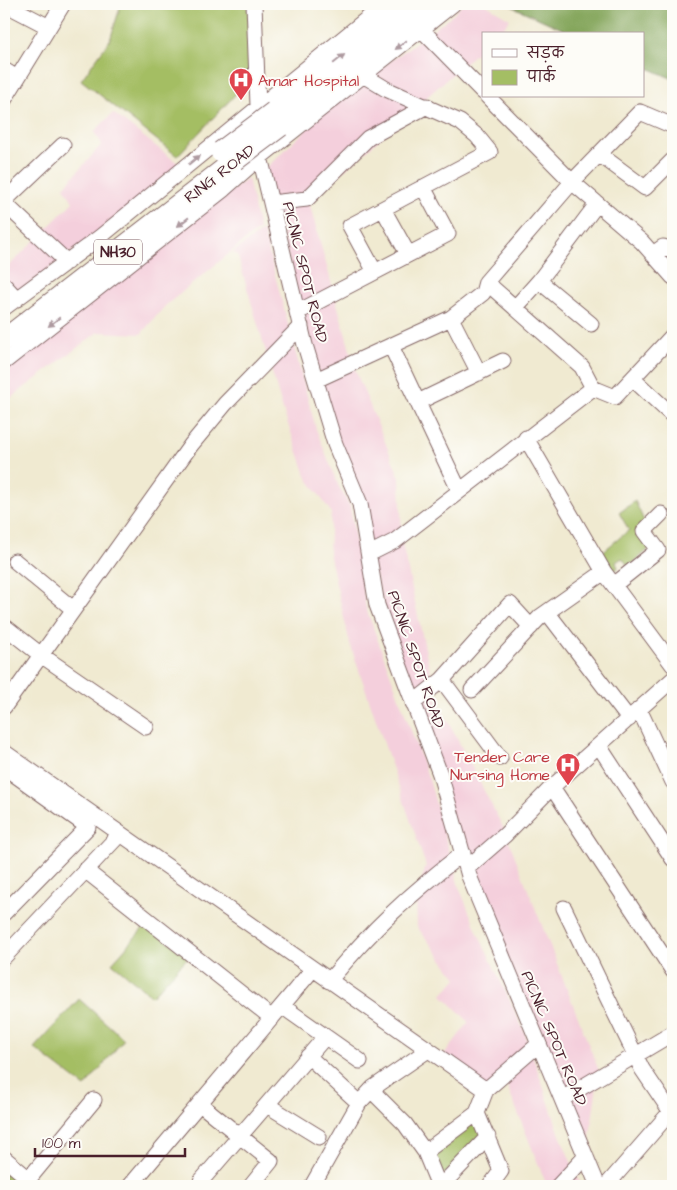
<svg xmlns="http://www.w3.org/2000/svg" width="677" height="1190" viewBox="0 0 677 1190" font-family="'Architects Daughter','Playpen Sans Deva',sans-serif">
<rect width="100%" height="100%" fill="#fdfcf7"/>
<filter id="ink" filterUnits="userSpaceOnUse"><feTurbulence type="fractalNoise" baseFrequency=".02" numOctaves="2"/><feDisplacementMap in="SourceGraphic" scale="10" xChannelSelector="R" yChannelSelector="G"/><feConvolveMatrix kernelMatrix="1 2 1 2 8 2 1 2 1" color-interpolation-filters="sRGB"/></filter>
<filter id="wash" filterUnits="userSpaceOnUse"><feTurbulence type="fractalNoise" baseFrequency=".0096" numOctaves="4" result="noise"/><feDisplacementMap in="SourceGraphic" scale="20" xChannelSelector="R" yChannelSelector="G"/><feGaussianBlur stdDeviation="1.12" result="paint"/><feColorMatrix in="noise" values="0 0 0 0 0 0 0 0 0 0 0 0 0 0 0 0 0 1.4 0 .05"/><feComposite in="paint" operator="in"/></filter>
<g filter="url(#wash)">
<rect width="100%" height="100%" fill="#f0ead1"/>
<!-- built -->
<path fill="#f4cfdc" d="M463,4H485L510,19L498,34H483V47L309,202L356,372L400,478L402,543L436,698L505,831L599,1071L589,1142L582,1138L476,888L405,677L337,443L265,169L334,103L449,18Z
M113,113L179,164L114,220L4,303V271L73,202L64,187L102,144L94,132Z
M248,178L259,229L165,306L141,334L98,332L4,403V367Z
M263,230L316,429L339,487L350,506L366,608L429,779L459,887L477,931L524,1031L560,1135L581,1186H547L506,1083L488,1093L439,1062L468,1023L467,1020L442,995L457,978L417,927L416,897L426,866L350,644L329,553L331,512L307,478L283,410L237,254L232,253Z"/>
<!-- green -->
<path fill="#a4be64" stroke="#776e48" d="M121,4H245L251,13L252,65L235,95L177,156L81,80L110,40Z
M635,501L645,523L651,547L629,567L622,558L616,562L618,568L612,572L600,554L629,530L619,513Z
M147,924L188,957L152,996L112,963Z
M79,999L124,1039L85,1087L34,1048Z
M475,1120L483,1137L442,1177L434,1149Z
M4,1167L19,1181L15,1186H4Z"/>
<!-- forest -->
<path fill="#83a55a" stroke="#666242" d="M507,4H673V79L643,66V34H573Z"/>
</g>
<g filter="url(#ink)">
<g fill="none" stroke-linecap="round" stroke-linejoin="round">
<defs>
<path id="minor" d="M5,4L49,27
M254,4L260,157L305,345L335,444L360,504L377,605L440,774L469,876L598,1186
M421,29L483,92
M4,70L17,78
M363,75L386,89L460,122L477,136L490,152L350,226L375,272
M487,96L572,182L642,242L673,277
M4,100L63,4
M599,154L645,188L673,160
M4,201L63,145
M4,203L67,262
M271,203L307,199L368,138L427,106
M383,209L408,254
M653,254L663,247L673,250
M486,282L582,367L593,388L615,397L673,335
M4,285L17,299
M4,308L100,237L385,4
M515,308L539,281
M298,312L448,234L423,187
M451,318L479,373
M591,324L539,281L597,204
M391,346L459,490
M4,362L224,189L260,157L453,4
M633,379L673,416
M316,380L451,318L483,293L486,282L572,182L640,112L673,126
M418,402L503,361
M526,438L604,572L673,665
M369,554L395,541L593,388
M15,561L73,609
M614,585L658,550L644,531L661,514
M547,612L629,719
M4,626L41,655L146,727
M472,690L540,617L604,572
M413,703L442,680
M4,707L191,445L225,404L301,326
M639,709L673,782
M599,746L673,859
M4,752L486,1090L539,1044
M500,758L442,680L510,604L531,627
M4,767L88,827L4,913
M552,787L673,971
M467,868L505,835L552,787L673,679
M85,870L272,1018
M564,908L642,1069L671,1112
M4,957L120,834
M329,981C372,929 410,894 463,853
M282,1006L360,1061
M308,1056L359,1103
M371,1090L405,1124L425,1152L439,1186
M486,1090L477,1113L501,1171L490,1186
M562,1099L673,1033
M200,1104L271,1161L251,1186
M267,1105L319,1137
M425,1152L477,1113
M4,1158L29,1179
M23,1186L94,1100
M130,1186L313,969
M201,1186V1181L325,1037
M312,1186L359,1103L373,1088L428,1050
M441,1186L488,1137
M558,1186L586,1156
M606,1186L673,1109"/>
<path id="highway" d="M274,112L408,4
M280,126L432,4
M4,340L232,163"/>
</defs>
<!-- minor casing -->
<use href="#minor" stroke="#846665" stroke-width="17"/>
<!-- highway casing -->
<use href="#highway" stroke="#846665" stroke-width="23"/>
<!-- minor -->
<use href="#minor" stroke="#fff" stroke-width="15"/>
<!-- highway -->
<use href="#highway" stroke="#fff" stroke-width="21"/>
<defs>
<path id="highway-bridge" d="M221,152L274,112
M235,160L280,126"/>
</defs>
<!-- highway-bridge casing -->
<use href="#highway-bridge" stroke="#846665" stroke-width="23" stroke-linecap="butt"/>
<!-- highway-bridge -->
<use href="#highway-bridge" stroke="#fff" stroke-width="21"/>
</g>
<!-- one-way arrows -->
<defs><path id="oneway-solid" d="M-6-.8H1V-3.2L6.5 0L1 3.2V.8H-6Z" transform="scale(1.25)"/></defs>
<g fill="#ae9aa0">
<use href="#oneway-solid" transform="translate(401 45) rotate(142)"/>
<use href="#oneway-solid" transform="translate(339 59) rotate(-39)"/>
<use href="#oneway-solid" transform="translate(194 160) rotate(-40)"/>
<use href="#oneway-solid" transform="translate(183 222) rotate(142)"/>
<use href="#oneway-solid" transform="translate(54 322) rotate(142)"/>
</g>
</g>
<!-- icons -->
<defs>
<symbol id="hospital-pin" viewBox="-11 -11 22 30"><path d="M0 17L-7.5 6A9.5 9.5 0 1 1 7.5 6Z" fill="#e0444e" stroke="#fdfcf7"/><path d="M-5-5h3v3.5h4V-5h3V5h-3V1.5h-4V5h-3Z" fill="#fff"/></symbol>
</defs>
<g fill-rule="evenodd">
<use href="#hospital-pin" x="227" y="66" width="28" height="38"/>
<use href="#hospital-pin" x="554" y="751" width="28" height="38"/>
</g>
<g text-anchor="middle" stroke-width="4" stroke-linejoin="round" paint-order="stroke">
<!-- shield labels -->
<rect fill="#fdfcf7" stroke="#806168" stroke-width="1" x="94" y="239.5" width="48" height="25" rx="4"/>
<g font-size="15" font-weight="bold" fill="#4a1f2b">
<text x="118" y="257">NH30</text>
</g>
<!-- health labels -->
<g font-size="16" fill="#be3a42" stroke="#fdfcf7" text-anchor="start">
<text x="258" y="86">Amar Hospital</text>
<text x="550" y="762" text-anchor="end">Tender Care<tspan x="550" dy="18">Nursing Home</tspan></text>
</g>
<!-- street labels -->
<g font-size="16" fill="#4a1f2b" stroke="#fdfcf7">
<text transform="translate(219 173) rotate(-38)" y="6">RING ROAD</text>
<text transform="translate(306 272) rotate(76)" y="6">PICNIC SPOT ROAD</text>
<text transform="translate(417 659) rotate(71)" y="6">PICNIC SPOT ROAD</text>
<text transform="translate(555 1038) rotate(67)" y="6">PICNIC SPOT ROAD</text>
</g>
</g>
<!-- margin -->
<rect width="677" height="1190" fill="none" stroke="#fdfcf7" stroke-width="20"/>
<!-- legend -->
<rect x="482" y="32" width="162" height="65" fill="#fdfcf7" stroke="#b5a4a5"/>
<rect x="492" y="49" width="25" height="8" fill="#ffffff" stroke="#b5a4a5"/>
<text x="527" y="58" font-size="15" fill="#4a1f2b">सड़क</text>
<rect x="492" y="70" width="25" height="15" fill="#a4be64" stroke="#b5a4a5"/>
<text x="527" y="82" font-size="15" fill="#4a1f2b">पार्क</text>
<!-- scale -->
<path d="M35 1148v8h150v-8" fill="none" stroke="#4a1f2b" stroke-width="2.5"/>
<text x="42" y="1148" font-size="15" fill="#4a1f2b" stroke="#fdfcf7" stroke-width="4" paint-order="stroke">100 m</text>
</svg>
